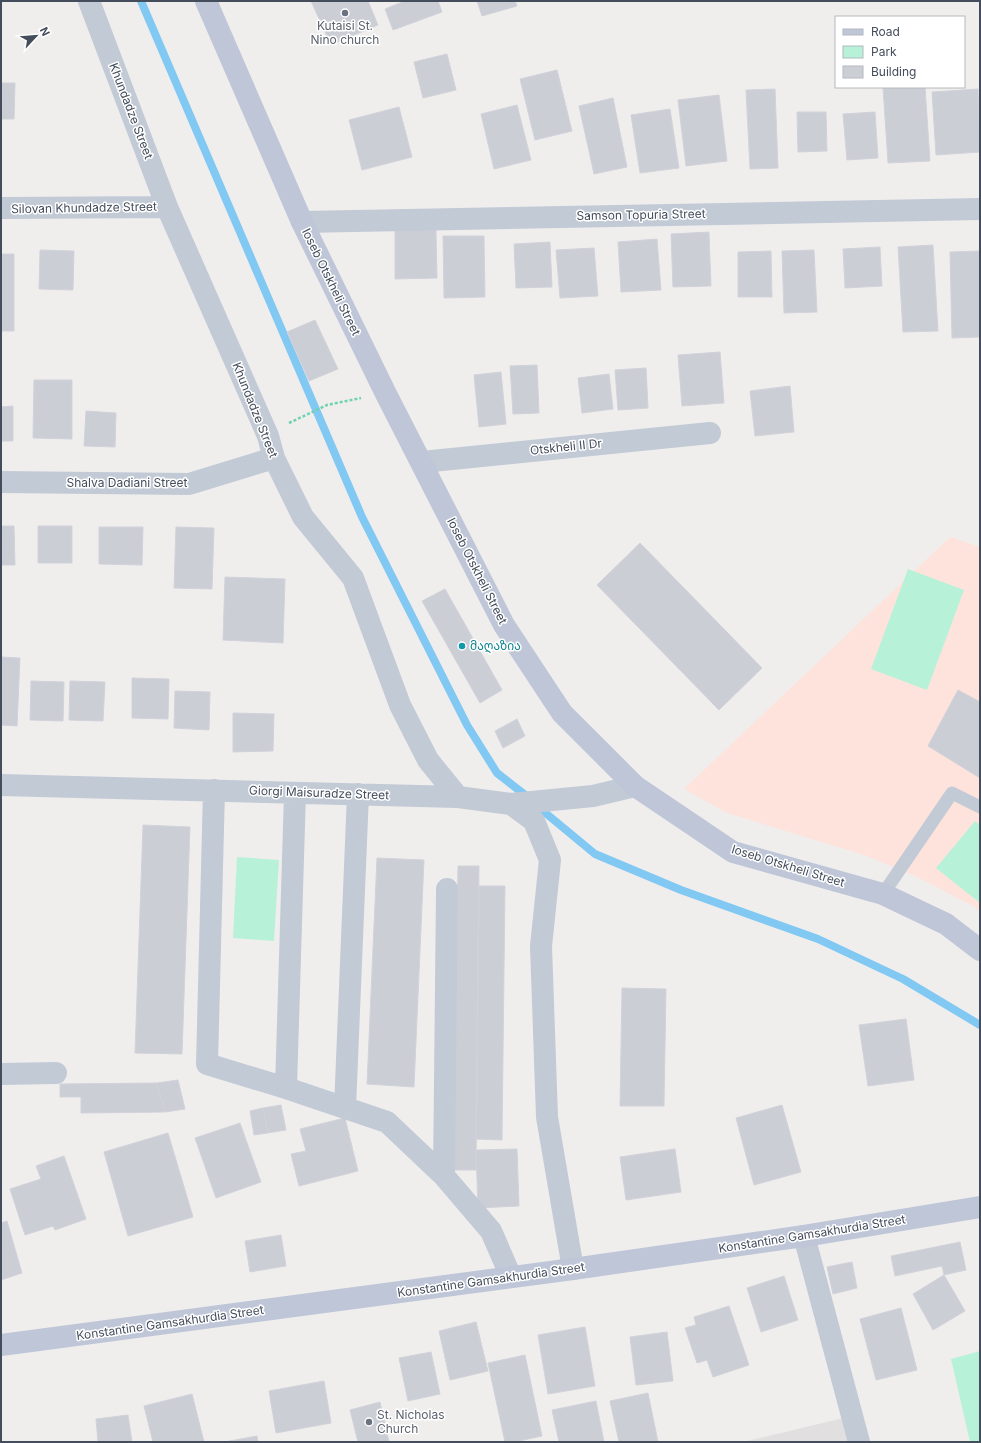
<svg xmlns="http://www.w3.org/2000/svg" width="981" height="1443" viewBox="0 0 981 1443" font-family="Inter,'Noto Sans Georgian',sans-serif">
<rect width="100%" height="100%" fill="#f0eeed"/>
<!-- education -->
<path fill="#e1dfdf" d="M852,1416L859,1442H743Z"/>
<!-- medical -->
<path fill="#fde3db" d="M950,537L980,547V912L973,906L915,876L867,856L727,813L684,789Z"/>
<!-- green -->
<path fill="#b7f2d8" d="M908,569L964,590L927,690L871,669Z
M975,821L980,825V903L936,868Z
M237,857L279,860L274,941L233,938Z
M980,1351V1442H970L951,1359Z"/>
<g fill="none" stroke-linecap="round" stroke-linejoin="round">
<!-- stream -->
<path stroke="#81c8f3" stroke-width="8" d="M141,1L362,517L467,725L497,773L529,798
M537,806L595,854L681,890L818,939L903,979L980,1025"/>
</g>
<!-- building -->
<path fill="#ccced6" stroke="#d1d2da" d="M311,1H368L378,25L331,45Z
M405,1H438L442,12L393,30L385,9Z
M477,1H515L517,6L482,16Z
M447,54L456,90L423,98L414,62Z
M557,70L572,131L535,140L520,79Z
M1,83H15L14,119H1Z
M883,87H925L930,161L888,163Z
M775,89L778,168L750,169L746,90Z
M978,89L980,152L936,155L932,92Z
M719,95L727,161L686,166L678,100Z
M613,98L627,167L594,174L579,106Z
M517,105L531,160L494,169L481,114Z
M399,107L412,157L362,170L349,120Z
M670,109L679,168L640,173L631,115Z
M797,112H826L827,151L798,152Z
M875,112L878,158L847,160L843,114Z
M395,229L436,230L437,278L395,279Z
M709,232L711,286L673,287L671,234Z
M443,236H484L485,297L444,298Z
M657,239L661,290L621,292L618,242Z
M550,242L552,287L516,288L514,244Z
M933,245L938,331L903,332L898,247Z
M880,247L882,286L845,288L843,249Z
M594,248L598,296L560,298L556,250Z
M40,250L74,251L73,290L39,289Z
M814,250L817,312L784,313L782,251Z
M771,251L772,297H738V252Z
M980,251V337L952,338L950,252Z
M1,254H14V331H1Z
M315,320L338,369L309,381L287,332Z
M720,352L724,403L682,406L678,355Z
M537,365L539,413L513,414L510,366Z
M646,368L648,408L618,410L615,370Z
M501,372L506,424L479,427L474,375Z
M609,374L613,409L582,413L578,378Z
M34,380H72V439L33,438Z
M790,386L794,432L755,436L750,391Z
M13,406V441H1V407Z
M86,411L116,413L115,447L84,446Z
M1,526H14L15,565H1Z
M38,526H72V563H38Z
M99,527H143L142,565L99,564Z
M176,527L214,528L212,589L174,588Z
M640,543L762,668L719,710L597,585Z
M225,577L285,579L283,643L223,640Z
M445,589L502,690L480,703L422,601Z
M1,657L20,658L17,726L1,725Z
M132,678L169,679L168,719L132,718Z
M31,681L64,682L63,721L30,720Z
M70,681L105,682L103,721L69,720Z
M958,690L980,702V778L928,746Z
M175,691L210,692L209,730L174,728Z
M233,713L274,714L273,751L233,752Z
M517,719L525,736L503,748L495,731Z
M143,825L190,827L182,1054L135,1053Z
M377,858L424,860L414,1087L367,1084Z
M458,866H479L476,1170H454Z
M479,886H505L502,1140L476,1139Z
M622,988L666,989L664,1106H620Z
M906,1019L914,1080L868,1086L859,1025Z
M178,1080L185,1109L165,1112L157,1083Z
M157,1083L165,1112L81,1113V1097H60V1084Z
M281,1105L286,1130L268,1133L263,1108Z
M782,1105L801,1172L754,1185L736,1118Z
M263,1108L268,1133L254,1135L250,1111Z
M345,1118L358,1171L299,1186L291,1154L306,1151L300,1129Z
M240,1123L261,1182L216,1198L195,1138Z
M168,1133L193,1217L128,1236L104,1152Z
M517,1149L519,1206L478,1208L476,1150Z
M675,1149L681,1192L626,1200L620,1157Z
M64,1156L86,1219L55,1230L53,1226L25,1235L10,1189L41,1179L36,1166Z
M7,1221L22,1273L1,1280V1223Z
M281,1235L286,1266L250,1272L245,1241Z
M960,1242L966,1270L944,1275L942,1266L895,1276L891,1256Z
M852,1262L857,1288L833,1294L827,1267Z
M944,1275L965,1311L933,1330L913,1294Z
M784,1276L798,1320L761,1332L747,1288Z
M729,1306L749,1365L713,1377L707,1360L697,1363L685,1328L696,1325L694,1317Z
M901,1308L917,1370L876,1380L860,1319Z
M476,1322L488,1371L450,1380L439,1331Z
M585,1327L595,1386L548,1394L538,1335Z
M667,1332L673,1381L636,1385L630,1337Z
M431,1352L440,1394L408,1401L399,1358Z
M525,1355L542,1436L514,1442H505L488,1363Z
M324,1381L331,1423L276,1433L269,1391Z
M648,1393L658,1442H619L610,1401Z
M192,1394L204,1442H153L144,1406Z
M596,1401L604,1442H559L552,1410Z
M380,1402L389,1442H358L350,1410Z
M128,1415L132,1442H98L96,1419Z
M257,1436L258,1442H224Z"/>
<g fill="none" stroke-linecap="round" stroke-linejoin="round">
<!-- path -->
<path stroke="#6dd3b1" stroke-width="2.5" stroke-dasharray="3 2" stroke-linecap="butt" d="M289,423L327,405L361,398"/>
<!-- lane -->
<path stroke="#c2cad6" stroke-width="13" d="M883,894L952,793L980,807"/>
<!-- street -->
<path stroke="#c2cad6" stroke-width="22" d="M89,1L167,207L268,436L274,458L303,517L353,578L400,705L428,760L458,797
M1,208L167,207
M302,222L980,209
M422,462L710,433
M1,482L189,484L274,458
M1,785L458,797L511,804L593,796L635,786
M214,790L207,1064L286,1088
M295,793L286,1088L387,1122L444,1176L491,1231L511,1277
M511,804L534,821L550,860L541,946L547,1117L573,1269
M1,1074L56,1073
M345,1108L358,794
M444,1176L447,889
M804,1236L859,1442"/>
<!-- secondary -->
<path stroke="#bec6d8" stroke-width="22" d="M206,1L302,222L385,392L504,625L562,713L635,786L733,852L883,894L946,924L980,950
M1,1345L573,1269L804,1236L980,1207"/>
</g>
<!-- markers -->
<g fill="#6b7280" stroke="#fff" stroke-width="1.5">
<circle cx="345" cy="13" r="4"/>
<circle cx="369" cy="1422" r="4"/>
</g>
<circle fill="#0f9aa8" stroke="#fff" stroke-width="1.5" cx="462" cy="646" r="4"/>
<g text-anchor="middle" stroke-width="3" stroke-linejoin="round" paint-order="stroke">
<!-- worship labels -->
<g font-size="12" fill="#5b616d" stroke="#fff">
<text x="345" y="30">Kutaisi St.<tspan x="345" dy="14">Nino church</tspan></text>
<text x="377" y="1419" text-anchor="start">St. Nicholas<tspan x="377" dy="14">Church</tspan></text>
</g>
<!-- street labels -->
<g font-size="12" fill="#444d5c" stroke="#fff">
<text transform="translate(131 111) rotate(69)" y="4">Khundadze Street</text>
<text transform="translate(84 208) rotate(-1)" y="4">Silovan Khundadze Street</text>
<text transform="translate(641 215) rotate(-1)" y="4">Samson Topuria Street</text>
<text transform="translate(331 282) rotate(64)" y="4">Ioseb Otskheli Street</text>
<text transform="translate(255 410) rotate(68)" y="4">Khundadze Street</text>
<text transform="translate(566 447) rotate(-6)" y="4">Otskheli II Dr</text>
<text x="127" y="487">Shalva Dadiani Street</text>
<text transform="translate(477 571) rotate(63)" y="4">Ioseb Otskheli Street</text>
<text transform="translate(319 793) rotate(2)" y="4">Giorgi Maisuradze Street</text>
<text transform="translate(788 866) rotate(17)" y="4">Ioseb Otskheli Street</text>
<text transform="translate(812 1234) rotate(-9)" y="4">Konstantine Gamsakhurdia Street</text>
<text transform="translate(491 1280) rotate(-8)" y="4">Konstantine Gamsakhurdia Street</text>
<text transform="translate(170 1323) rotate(-8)" y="4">Konstantine Gamsakhurdia Street</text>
</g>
<!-- culture labels -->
<g font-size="12" fill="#0d838f" stroke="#fff" text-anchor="start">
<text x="470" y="650">მაღაზია</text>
</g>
</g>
<!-- border -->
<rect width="981" height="1443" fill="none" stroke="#444d5c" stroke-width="4"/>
<!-- legend -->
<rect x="835" y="16" width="130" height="72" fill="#ffffff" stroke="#b4b8be"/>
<rect x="843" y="29" width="20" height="6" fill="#bec6d8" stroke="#b4b8be"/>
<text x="871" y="36" font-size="12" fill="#444d5c">Road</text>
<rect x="843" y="46" width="20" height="12" fill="#b7f2d8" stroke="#b4b8be"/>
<text x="871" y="56" font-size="12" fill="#444d5c">Park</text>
<rect x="843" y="66" width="20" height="12" fill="#ccced6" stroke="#b4b8be"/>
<text x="871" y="76" font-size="12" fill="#444d5c">Building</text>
<!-- north arrow -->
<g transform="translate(36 36) rotate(64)" stroke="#ffffff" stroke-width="3" paint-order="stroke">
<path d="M0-3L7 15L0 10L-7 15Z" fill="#444d5c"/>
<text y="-6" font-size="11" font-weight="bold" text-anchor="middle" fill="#444d5c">N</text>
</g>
</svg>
